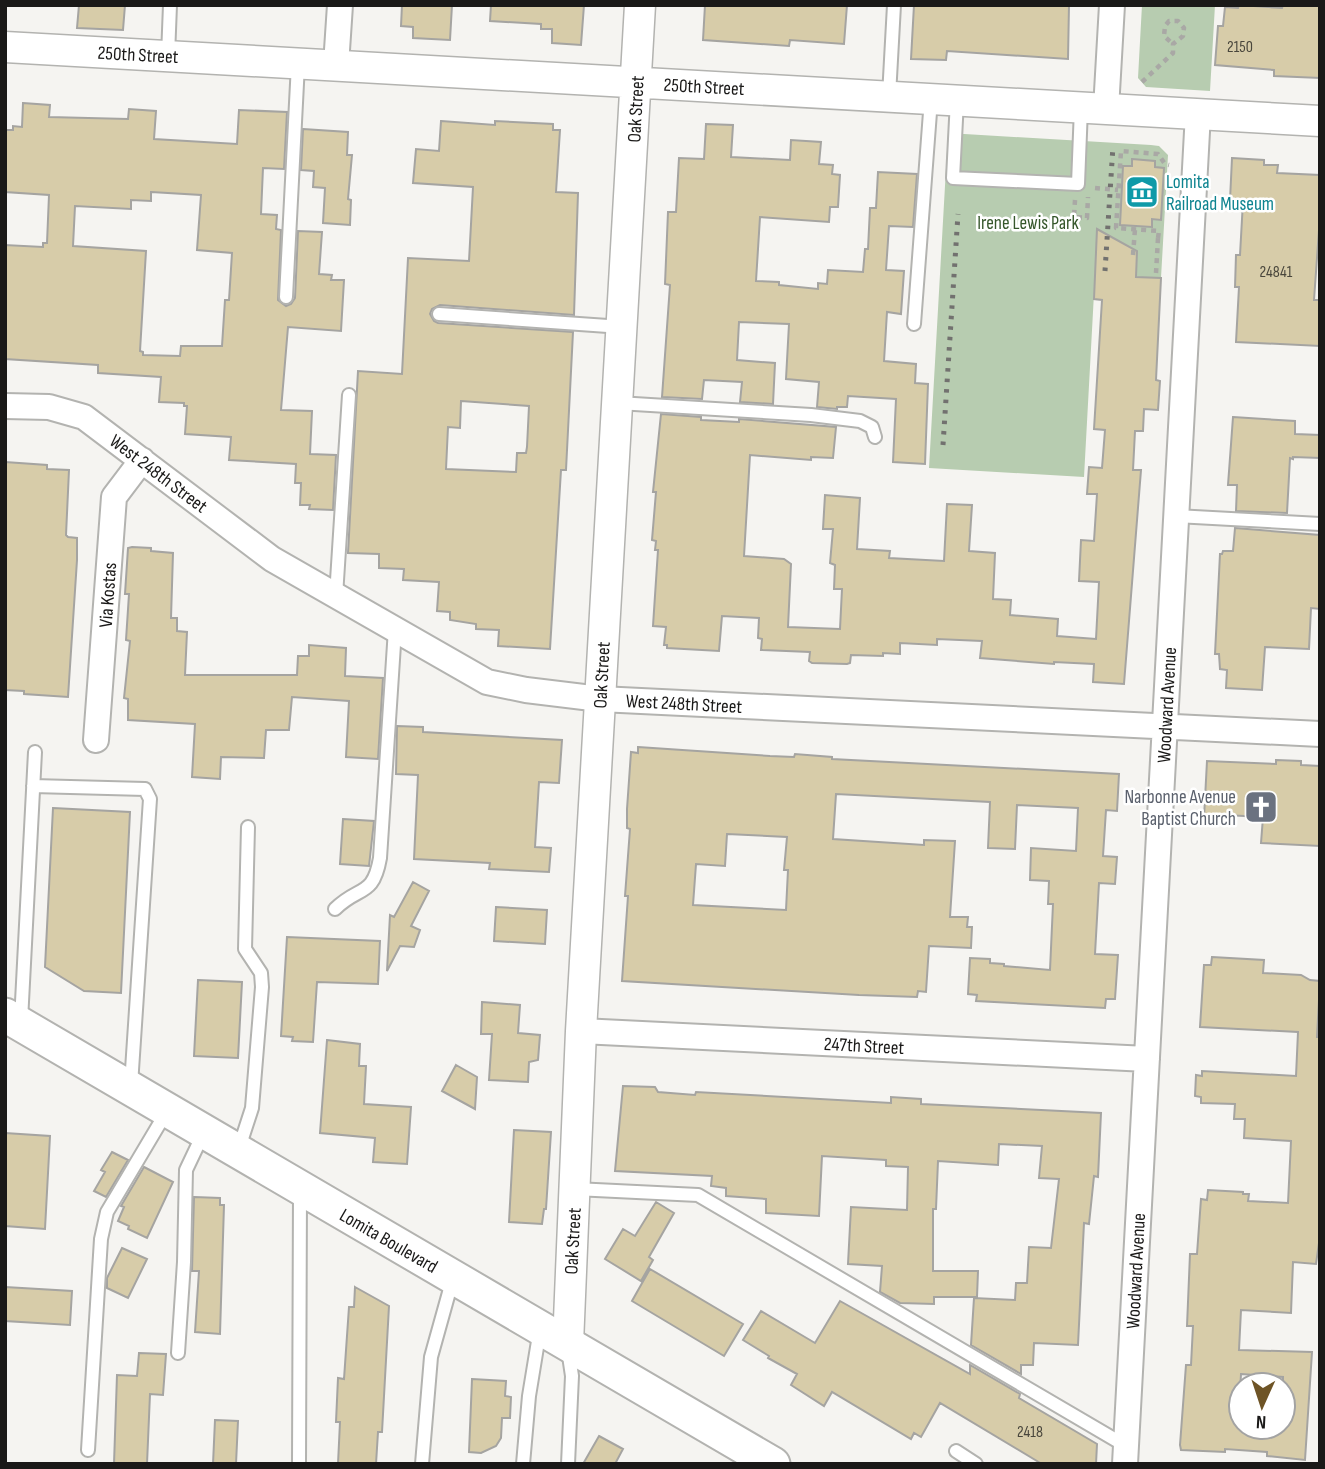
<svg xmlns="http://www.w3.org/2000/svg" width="1325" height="1469" viewBox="0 0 1325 1469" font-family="'Sofia Sans Condensed',sans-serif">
<rect width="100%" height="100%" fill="#f5f4f1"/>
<!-- green -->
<path fill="#b7ccb0" d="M1142,5H1215L1210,91L1146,87L1138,78Z
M948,133L1151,145L1159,146L1168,155L1161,278L1095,275L1084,477L929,468Z"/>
<!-- building -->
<path fill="#d7cca9" stroke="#a5a4a1" stroke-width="2" fill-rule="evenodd" d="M79,5H125L123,30L77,28Z
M402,5H452L450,40L413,38V27L401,26Z
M491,5H584L581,45L552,43V29H541V24L490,21Z
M705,5H847L844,44L790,40L789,46L703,40Z
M914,5H1069L1068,59L947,51L946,60L911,59Z
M1239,5L1282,8L1283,5H1320V78L1274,76V70L1215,65L1218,26H1223L1225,7L1238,8Z
M23,103L50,105L49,117L128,119L129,109L156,111L154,139L237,144L239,110L287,112L284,169L263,168L261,214L277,215L276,229L281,230L278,300L286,306L291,304L295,298L298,231L322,232L319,274L332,275L331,280H344L341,331L288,327L281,410L312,411L310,454L336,455L333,510L309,509L310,505H300L301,483H295L296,464L229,460L231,437L185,434L187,406H184V403L159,402L161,377L98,373V365L5,359V245L43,247V243H47L49,195L5,192V130H13V126L22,127ZM151,192L201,195L197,250L232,253L229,300H225L222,346H181L180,356L143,355V352L140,351L146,251L73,246L75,206L131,209V200L151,201Z
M441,121L495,125V121L553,124V130H560L556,192L578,193L574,315L440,305L432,309L430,314L434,321L438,323L573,332L566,470H561L550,649L498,646L499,630L476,629V624L450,620V612L437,611L439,582L403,580L404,569L379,568V554L348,553L358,371L402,374L408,258L469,261L473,187L413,183L416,149L439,151ZM461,401L529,406L527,447L526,453H517L516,472L446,469L448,427L460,428Z
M706,124L733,125L731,157L790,160L791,140L821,142L819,164L833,165L832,174L840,175L838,207H830L829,222L760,217L756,281L779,282V285L818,289V283L827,284L828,270L863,272L865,249H868L870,208H876L878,172L917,174L913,227L889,226L886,270L904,271L901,314L887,312L884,361L916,364L915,383L928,384L925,464L893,462L896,399L848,396L847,407H837V409L817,407L819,382L786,379L789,324L739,322L737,360L775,363L773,404L740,402L742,382L704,380L702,399L662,397L670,285L665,284L668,212H676L679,158L704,159Z
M303,129L348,132L347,155H352L348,199L351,200L350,225L323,223L325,188L313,187L314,171L301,170Z
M1232,158L1264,160V165H1278L1277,173L1320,175V216L1314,300H1320V346L1236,342L1239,287H1235L1236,255H1240L1243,201L1230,200Z
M1132,159L1155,161V167L1164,168L1161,220L1152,219V227L1120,225L1123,166H1132Z
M1097,229L1137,251L1136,277L1161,278L1156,380L1160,381L1158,410L1144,409L1143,431H1135L1133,470H1141L1124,684L1093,682L1094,664L1054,662V664L980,658L982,641L937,639V645L900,643V654L883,653V656L851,655L850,663L847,664L812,663L809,661L810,652L761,650L762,639L758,638L759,618L722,616L719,651L667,648V645H664L666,627L653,626L658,550H655L656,541L652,540L656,492H653L661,414L701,417V420L739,422V419L836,427L833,458L811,457V460L750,455L744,556L784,559L791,564L788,627L840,629L842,589H834L835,565L830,563L833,529H823L825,495L860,498L857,549L890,551L889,558L944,561L947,504L972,505L969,551L995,553L993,599L1011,600L1010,615L1058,619L1057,636L1096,639L1099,582L1079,581L1081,540L1094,541L1097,494H1087L1089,467L1102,468L1105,430L1094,429L1102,300L1094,299Z
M1233,417L1295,421V434L1320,435V458L1293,457V459L1290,458L1287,513L1236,511L1237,485H1228Z
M5,462L47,465V469L69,470L66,535L68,537L77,538V560L68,697L24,694V691L5,690Z
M1235,528L1320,535V609L1311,608L1309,649L1265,647L1262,690L1226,688L1227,670L1220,669L1219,654H1215L1220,554H1222L1223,551H1233Z
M132,547L151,548V551L173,553L171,618H177V631L187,632L185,675H297L298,656H309V645L346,648L345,676L383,678L378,759L346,757L349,701L292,697L289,730H266L264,758L221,757L220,779L192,777L195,724L128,720V699L124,698L130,641L126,640L129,594H125L128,548Z
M397,726L423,727V732L562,740L559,783L539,782L535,847L551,848L549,872L489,869L490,863L414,859L418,775L396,774Z
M638,747L770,756L794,757L795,754L832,757V759L1119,774L1117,811L1106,810L1103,856L1117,857L1115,884L1099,883L1095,954L1118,955L1115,999H1106L1105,1008L976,1001L977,995L968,994L970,958L990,959V963L1004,964V966L1050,970L1053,904H1048L1049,881L1030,880L1031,848L1076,851L1078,808L1017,805L1015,849L988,848L990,802L836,794L833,839L924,845V840L955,841L950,917H968L967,927H972L971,948L929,946L926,992L918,991L917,997L859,995L622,981L628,896H625L630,829L627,828V809L631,752L638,753ZM727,834L787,837L784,870H788L786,910L693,905L696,864L725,866Z
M1276,760L1301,761V765L1320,766V846L1261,843L1263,817L1225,815V819L1204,818L1207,761L1276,764Z
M53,808L130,812L121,993L84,991L45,967Z
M343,819L374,821L369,866L340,864Z
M413,882L429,891L411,926L420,930L414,947L400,946L387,971L390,915L394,917Z
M496,907L547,910L545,944L494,941Z
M287,937L380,941L378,984L317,982L313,1042L292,1041L293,1037L281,1036Z
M1212,957L1264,960L1263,973L1301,975L1310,980L1320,981L1317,1037H1320V1236L1316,1264L1293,1262L1291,1313L1241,1310L1239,1350L1312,1352L1305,1460L1267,1456V1452L1225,1449V1452L1181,1450L1180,1445L1186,1365H1191L1193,1326H1187L1190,1254H1197L1201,1199L1207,1200L1208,1190L1243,1192V1194H1249L1248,1201L1288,1203L1291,1141L1244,1138L1245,1119H1234L1235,1104L1201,1103V1097L1195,1096L1196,1075L1202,1076V1071L1296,1076L1298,1032L1200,1027L1204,965H1211ZM1241,1374L1283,1377V1429L1238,1426Z
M198,980L242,982L238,1058L194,1056Z
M482,1002L520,1005L518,1033L540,1035L538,1060L529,1062L528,1082L489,1080L492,1034H481Z
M327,1040L360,1044L359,1066H366L364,1104L411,1107L407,1164L373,1162L375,1138L320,1133Z
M456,1065L477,1077L475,1109L442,1091Z
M623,1086L655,1087L658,1092L695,1095L696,1092L891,1103V1097L921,1099V1104L1101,1113L1098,1177L1094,1176L1089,1224L1084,1223L1078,1345L1034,1343L1033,1365H1021V1374L971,1345L974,1298L1015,1300L1016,1283H1027L1029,1247L1051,1248L1059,1179L1039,1178L1042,1146L999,1144L998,1165L938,1161L936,1209H933V1271H978L977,1297H934V1304L900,1303L880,1292L882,1266L848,1264L851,1207L907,1210L908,1167L886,1166V1160L822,1156L819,1216L766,1213V1199L726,1196V1188L711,1186L712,1176L615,1171Z
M514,1130L551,1132L546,1209H544L542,1224L509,1222Z
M5,1133L50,1136L45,1229L5,1226Z
M112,1152L128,1160L106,1197L94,1191L105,1172L101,1170Z
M144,1167L173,1182L147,1238L128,1229L129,1226L118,1221L124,1207L121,1206Z
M194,1197L220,1198V1205H224L220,1334L195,1332L199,1271H192Z
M656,1202L674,1213L649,1257L653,1260L641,1281L605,1259L623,1229L635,1236Z
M122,1248L147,1259L128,1298L107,1288V1278Z
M650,1269L743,1324L724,1356L632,1301Z
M5,1287L72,1291L70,1325L5,1321Z
M355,1287L389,1306L382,1432H378L376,1464H338L340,1422H336L338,1378L344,1379L349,1307H354Z
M840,1301L970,1374V1365L1020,1394L1019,1398L1097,1444L1096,1464H1042L940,1403L921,1437L914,1433L911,1439L832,1392L824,1406L791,1385L797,1374L768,1358L769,1356L743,1340L761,1311L815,1343Z
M139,1353L166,1354L163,1395L150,1394L147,1464H114L117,1375L137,1376Z
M472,1379L506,1381L505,1396L511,1397L510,1418H502L501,1438L496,1446L481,1453L469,1452Z
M215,1420L238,1421L236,1464H213Z
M599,1436L623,1449L615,1464H583Z"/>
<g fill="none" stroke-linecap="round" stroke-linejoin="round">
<defs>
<path id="service" d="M168,56L170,5
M889,96L894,5
M957,100L953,178L1078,184L1081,108
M286,297L298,64
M439,314L622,327
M914,324L931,99
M618,403L811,415L860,421L872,427L875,437
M1176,516L1320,524
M336,596L349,395
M33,786L145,789L150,799L131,1085
M335,909C359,885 373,898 380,858L395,629
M21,1021L35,752
M239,1148L252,1108L262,987L261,973L245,949L248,827
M575,1189L698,1195L1126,1446
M178,1353L184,1262L186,1170L204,1132
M88,1450L101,1239L107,1212L167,1111
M956,1451L976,1464
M299,1464L300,1192
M422,1464L431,1357L453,1278
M523,1464L529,1396L540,1329
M568,1464L572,1376L568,1349"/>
<path id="minor" d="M336,65L340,5
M1106,109L1112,5
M5,406L49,407L84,417L272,559L487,682L526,690L600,699L1320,734
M96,740L114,497L142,460
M581,1031L1147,1059
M1125,1464L1198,113"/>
<path id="tertiary" d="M5,47L1320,121
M568,1344L581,1031L640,5"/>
<path id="secondary" d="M5,1015L773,1464"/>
</defs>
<!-- service casing -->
<use href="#service" stroke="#b3b3b0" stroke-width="16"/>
<!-- minor casing -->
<use href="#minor" stroke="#b3b3b0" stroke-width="28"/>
<!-- tertiary casing -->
<use href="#tertiary" stroke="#b3b3b0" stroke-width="33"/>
<!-- secondary casing -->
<use href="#secondary" stroke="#b3b3b0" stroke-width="37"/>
<!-- path -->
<path stroke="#a9a8a5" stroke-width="4.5" stroke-dasharray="5 5" stroke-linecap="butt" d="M1142,82L1173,53V44L1183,36L1184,28L1178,21H1169L1165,26L1164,36L1173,44
M1095,188L1118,190
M1075,200L1074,217L1087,218L1088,197
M1158,238L1159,231L1116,228L1121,151L1158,154L1165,164L1169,165
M1133,255L1135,229
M1156,273L1158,238H1161"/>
<!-- service -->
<use href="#service" stroke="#fff" stroke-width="12"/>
<!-- minor -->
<use href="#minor" stroke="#fff" stroke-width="24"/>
<!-- tertiary -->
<use href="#tertiary" stroke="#fff" stroke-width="30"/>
<!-- secondary -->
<use href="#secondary" stroke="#fff" stroke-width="33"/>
<!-- rail -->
<path stroke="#72716f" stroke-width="5" stroke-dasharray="3.5 7" stroke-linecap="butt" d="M1105,271L1113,146
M943,445L958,214"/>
</g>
<!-- icons -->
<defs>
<symbol id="museum-square" viewBox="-11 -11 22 22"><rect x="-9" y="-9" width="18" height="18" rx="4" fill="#0f9aa8" stroke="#fff"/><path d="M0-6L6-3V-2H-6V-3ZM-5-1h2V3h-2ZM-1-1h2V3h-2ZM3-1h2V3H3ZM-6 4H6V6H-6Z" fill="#fff"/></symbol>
<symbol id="church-square" viewBox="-11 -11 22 22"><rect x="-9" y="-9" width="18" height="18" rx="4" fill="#6b7280" stroke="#fff"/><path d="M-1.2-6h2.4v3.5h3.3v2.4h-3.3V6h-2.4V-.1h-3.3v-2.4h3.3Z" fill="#fff"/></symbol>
</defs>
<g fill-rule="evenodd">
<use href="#museum-square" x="1123" y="173" width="38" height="38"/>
<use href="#church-square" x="1242" y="788" width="38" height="38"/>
</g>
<g text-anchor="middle" stroke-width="5" stroke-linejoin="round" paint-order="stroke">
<!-- number labels -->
<g font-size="16" fill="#49463c">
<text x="1240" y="52">2150</text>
<text x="1276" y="277">24841</text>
<text x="1030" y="1437">2418</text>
</g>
<!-- street labels -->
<g font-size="19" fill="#1a1918" stroke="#fff">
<text transform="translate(138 54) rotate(3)" y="7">250th Street</text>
<text transform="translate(704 86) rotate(3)" y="7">250th Street</text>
<text transform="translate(635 109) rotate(-87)" y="7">Oak Street</text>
<text transform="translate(159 473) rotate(37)" y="7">West 248th Street</text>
<text transform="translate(107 595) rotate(-86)" y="7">Via Kostas</text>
<text transform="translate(601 675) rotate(-87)" y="7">Oak Street</text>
<text transform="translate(684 703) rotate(3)" y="7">West 248th Street</text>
<text transform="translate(1166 705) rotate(-87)" y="7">Woodward Avenue</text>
<text transform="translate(864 1045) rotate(3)" y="7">247th Street</text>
<text transform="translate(389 1240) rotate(30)" y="7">Lomita Boulevard</text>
<text transform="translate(572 1241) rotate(-87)" y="7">Oak Street</text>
<text transform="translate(1135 1271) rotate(-87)" y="7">Woodward Avenue</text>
</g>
<!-- culture labels -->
<g font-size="19" fill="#0d838f" stroke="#fff" text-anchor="start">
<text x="1166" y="188">Lomita<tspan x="1166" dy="22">Railroad Museum</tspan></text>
</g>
<!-- park labels -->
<g font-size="19" fill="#35562a" stroke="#fff">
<text x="1028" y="229">Irene Lewis Park</text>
</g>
<!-- worship labels -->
<g font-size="19" fill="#5b616d" stroke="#fff" text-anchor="end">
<text x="1236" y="803">Narbonne Avenue<tspan x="1236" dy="22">Baptist Church</tspan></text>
</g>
</g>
<!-- border -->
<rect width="1325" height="1469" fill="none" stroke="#1a1918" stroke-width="14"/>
<!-- north arrow -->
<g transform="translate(1262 1406) rotate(183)"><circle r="33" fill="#ffffff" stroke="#a3a3a3" stroke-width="2"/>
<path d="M0-5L12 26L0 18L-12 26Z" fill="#6e5426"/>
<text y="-10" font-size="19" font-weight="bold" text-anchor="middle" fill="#1a1918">N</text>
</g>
</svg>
